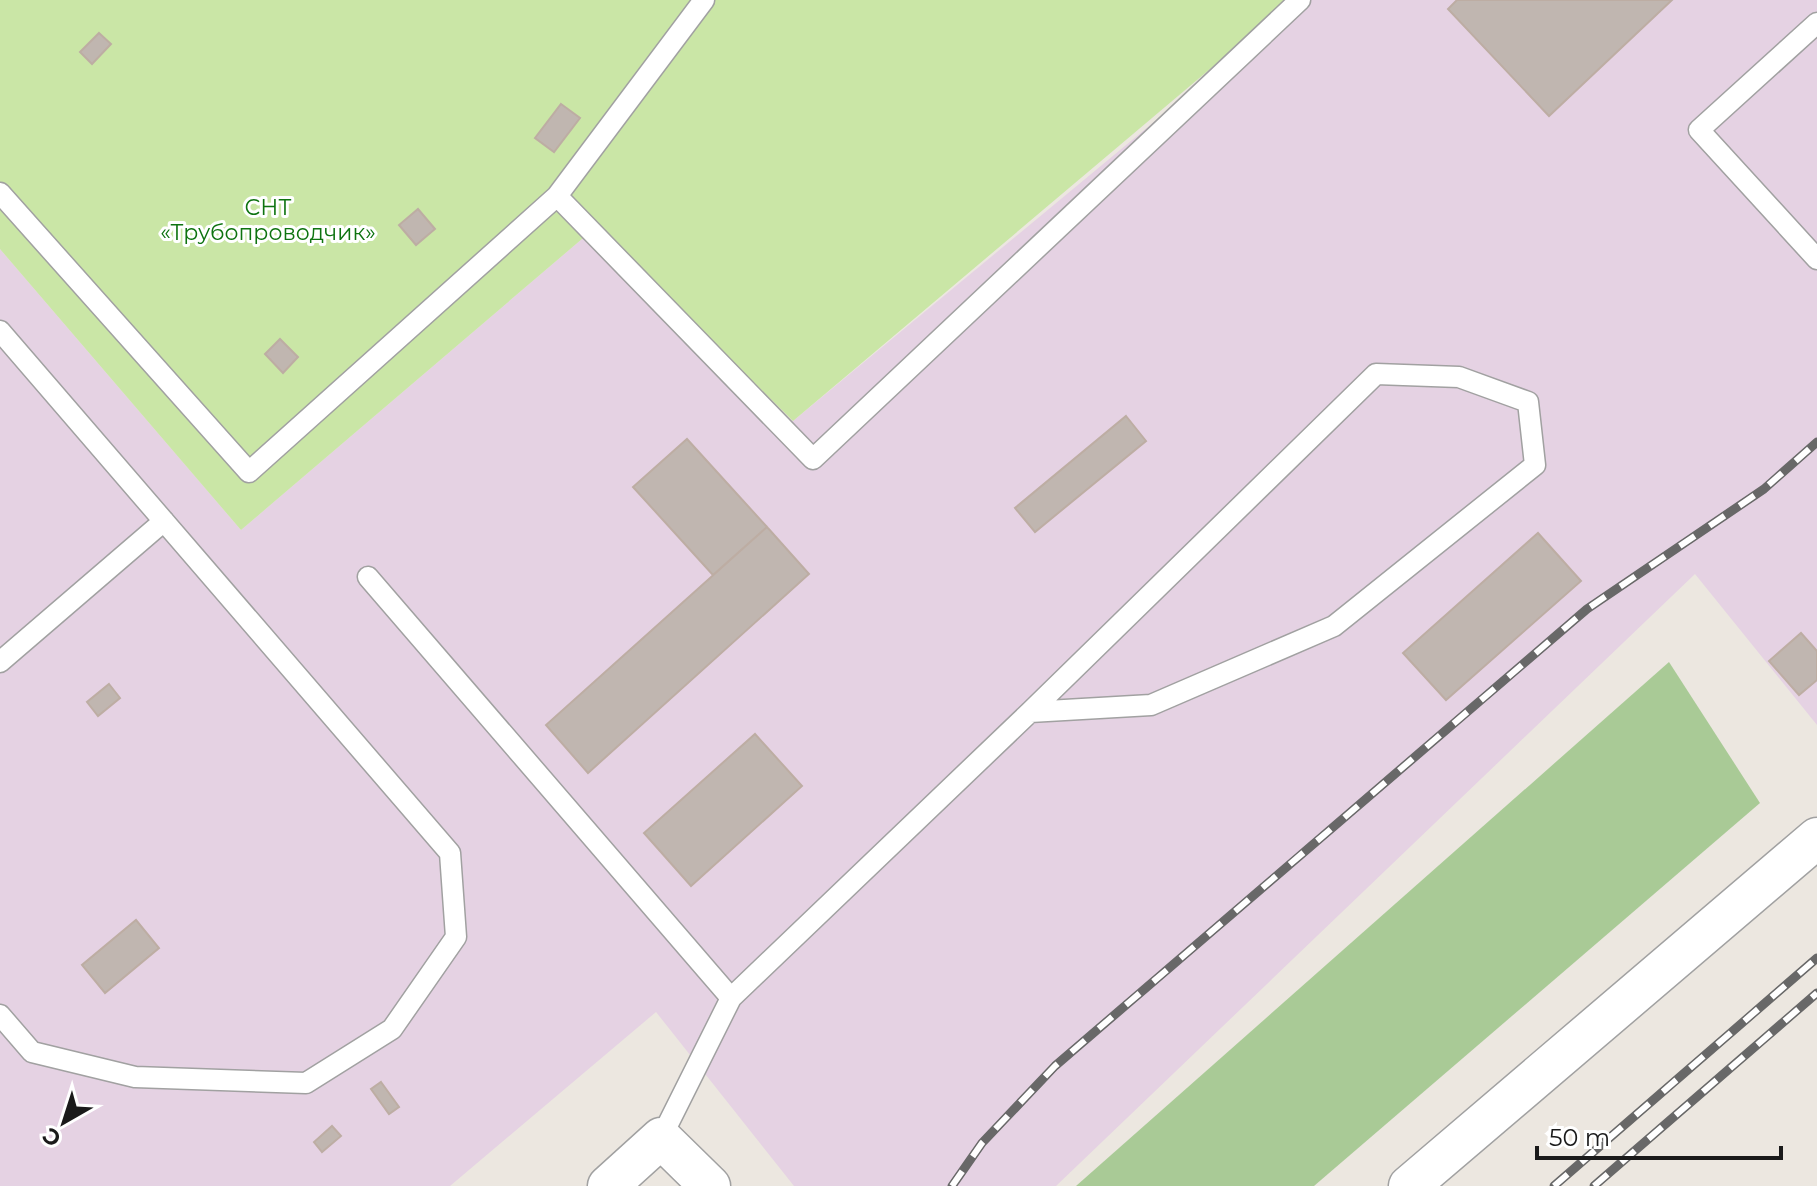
<svg xmlns="http://www.w3.org/2000/svg" width="1817" height="1186" viewBox="0 0 1817 1186" font-family="Montserrat,sans-serif">
<rect width="100%" height="100%" fill="#ece7e0"/>
<!-- industrial -->
<path fill="#e5d2e3" d="M1301,0H1817V725L1695,574L1056,1186H794L656,1012L450,1186H0V249L241,530L596,227L793,421Z"/>
<!-- grass -->
<path fill="#cae6a6" d="M0,0H1292L793,421L596,227L241,530L0,249Z"/>
<!-- forest -->
<path fill="#a9ca96" d="M1669,662L1760,803L1314,1186H1076Z"/>
<!-- building -->
<path fill="#c0b6b0" stroke="#bdada3" stroke-width="2" d="M1457,0H1672L1549,116L1448,9Z
M99,33L111,44L92,64L80,52Z
M561,104L580,118L554,152L535,138Z
M418,209L435,229L416,245L399,225Z
M280,339L298,357L283,373L265,354Z
M1126,416L1146,441L1035,532L1015,508Z
M687,439L767,527L713,575L633,487Z
M767,527L809,574L588,773L546,725Z
M1538,533L1581,581L1446,700L1403,653Z
M1801,633L1817,651V680L1799,695L1769,661Z
M109,684L120,698L98,716L87,702Z
M755,734L802,786L691,886L644,833Z
M136,920L159,948L105,993L82,965Z
M381,1082L399,1107L389,1114L371,1089Z
M332,1126L341,1136L322,1152L314,1142Z"/>
<g fill="none" stroke-linecap="round" stroke-linejoin="round">
<defs>
<path id="service" d="M1817,23L1699,130L1817,259
M0,193L249,472L557,196L704,0
M557,196L813,459L1300,0
M0,331L450,853L456,937L392,1029L306,1083L135,1077L32,1052L0,1015
M368,577L731,998
M0,662L164,521
M661,1138L731,998L1030,712L1376,374L1459,377L1528,402L1535,465L1334,626L1151,705L1030,712"/>
<path id="minor" d="M608,1186L661,1138L710,1186
M1409,1186L1817,838"/>
</defs>
<!-- service casing -->
<use href="#service" stroke="#a1a1a1" stroke-width="23"/>
<!-- minor casing -->
<use href="#minor" stroke="#a1a1a1" stroke-width="43"/>
<!-- service -->
<use href="#service" stroke="#fff" stroke-width="20"/>
<!-- minor -->
<use href="#minor" stroke="#fff" stroke-width="40"/>
<defs>
<path id="rail" d="M952,1186L982,1143L1055,1066L1587,609L1764,489L1817,442
M1554,1186L1817,958
M1594,1186L1817,993"/>
</defs>
<!-- rail casing -->
<use href="#rail" stroke="#686868" stroke-width="9"/>
<!-- rail -->
<use href="#rail" stroke="#fff" stroke-width="6" stroke-dasharray="18" stroke-linecap="butt"/>
</g>
<g text-anchor="middle" stroke-width="6" stroke-linejoin="round" paint-order="stroke">
<!-- park labels -->
<g font-size="22" fill="#0e7310" stroke="#fff">
<text x="268" y="215">СНТ<tspan x="268" dy="25">«Трубопроводчик»</tspan></text>
</g>
</g>
<!-- north arrow -->
<g transform="translate(64 1122) rotate(219)" stroke="#ffffff" stroke-width="6" paint-order="stroke">
<path d="M0-6L14 30L0 20L-14 30Z" fill="#1a1a1a"/>
<text y="-12" font-size="22" font-weight="bold" text-anchor="middle" fill="#1a1a1a">С</text>
</g>
<!-- scale -->
<path d="M1537 1146v12h244v-12" fill="none" stroke="#1a1a1a" stroke-width="4"/>
<text x="1549" y="1146" font-size="24" fill="#1a1a1a" stroke="#ffffff" stroke-width="6" paint-order="stroke">50 m</text>
</svg>
